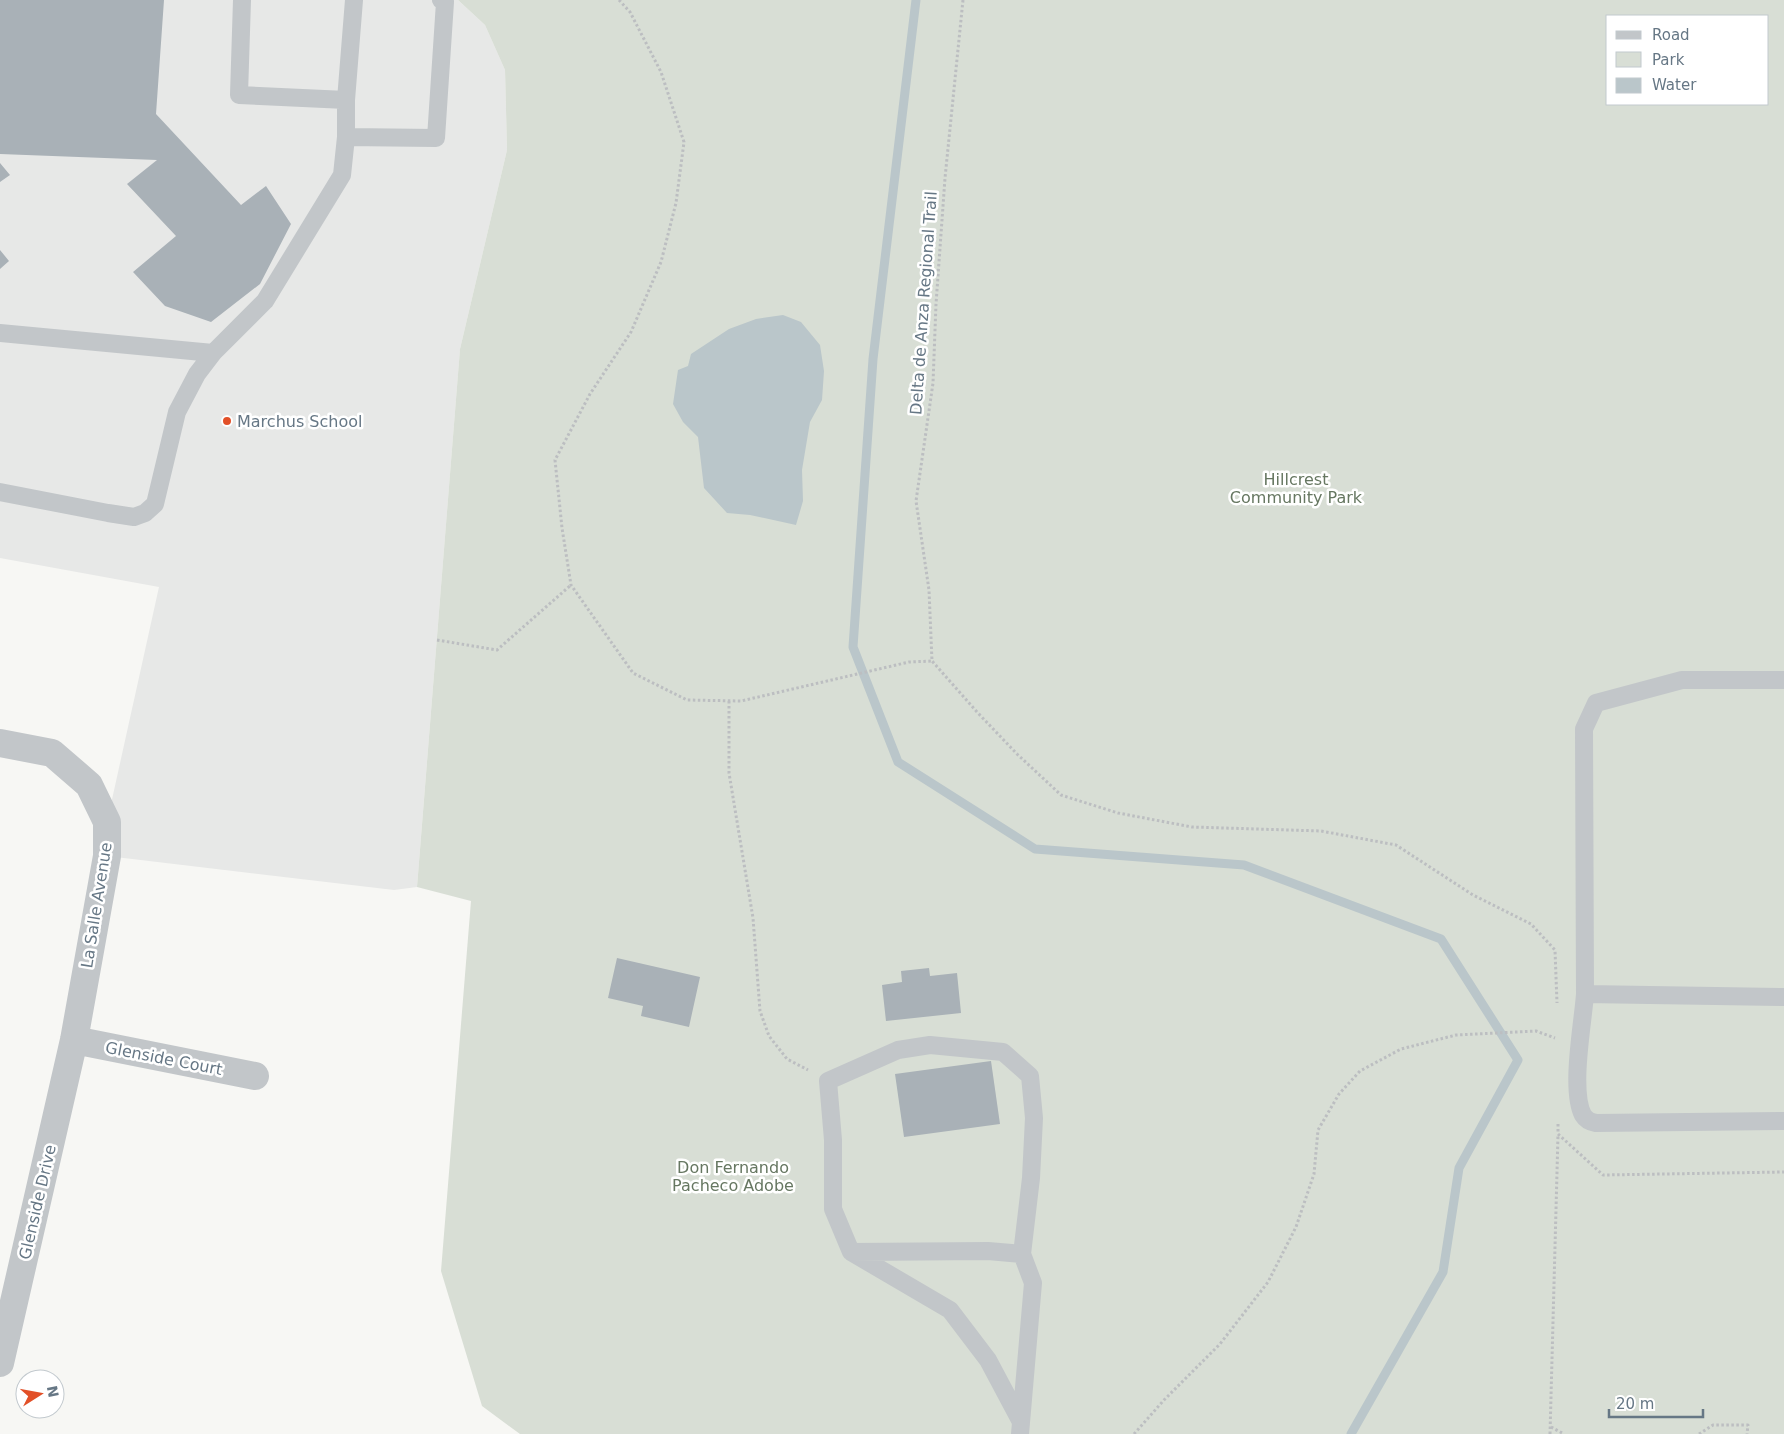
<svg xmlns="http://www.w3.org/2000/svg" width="1784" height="1434" viewBox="0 0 1784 1434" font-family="'DejaVu Sans',sans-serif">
<rect width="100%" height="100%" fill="#f7f7f4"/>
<!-- built -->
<path fill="#e7e8e7" d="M0,0H458L485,25L505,70L507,150L460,349L417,887L394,890L107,856V822L159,587L0,558Z"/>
<!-- green -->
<path fill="#d8ded5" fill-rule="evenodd" d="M458,0H1784V1434H520L482,1406L441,1271L471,901L417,887L460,349L507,150L505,70L485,25ZM1608,16H1768V104H1608Z"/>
<!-- water -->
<path fill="#bac6ca" d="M783,315L801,322L820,345L824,371L822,400L810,422L802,470L803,501L796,525L750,515L727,513L704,488L698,437L683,422L673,404L678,370L688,366L691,354L729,329L756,319Z"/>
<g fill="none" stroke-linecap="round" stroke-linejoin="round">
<!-- stream -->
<path stroke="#bac6ca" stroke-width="9" d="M916,0L873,359L853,647L898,762L1035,849L1244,865L1441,939L1518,1060L1459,1168L1443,1272L1351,1434"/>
</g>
<!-- building -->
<path fill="#a9b1b7" d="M0,0H164L156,114L241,205L266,186L291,224L260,284L211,322L165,306L133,272L176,236L127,184L157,160L0,154Z
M0,163L10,175L0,182Z
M0,250L9,261L0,269Z
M617,958L700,977L689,1027L641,1016L643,1006L608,998Z
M929,968L930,976L957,973L961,1013L886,1021L882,985L902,982L901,971Z
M991,1061L1000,1124L904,1137L895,1074Z"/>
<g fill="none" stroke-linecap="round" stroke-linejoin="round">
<!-- path -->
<path stroke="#bcbec1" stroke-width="3" stroke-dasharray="2.5 2.5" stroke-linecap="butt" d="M619,0L630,12L661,72L684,142L676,203L661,262L631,332L590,394L555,460L562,528L571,585L633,673L687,700L741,701L909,662L932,661
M963,0L945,178L936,304L933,383L916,501L929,590L932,661L977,712L1017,754L1061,795L1118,813L1192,827L1321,831L1396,845L1473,895L1531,924L1555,950L1557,1003
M437,640L497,650L571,585
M729,701V773L753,918L760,1011L769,1036L787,1059L808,1070
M1558,1124V1134L1603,1175L1784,1172
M1551,1427L1564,1434
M1134,1434L1164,1400L1220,1344L1268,1282L1296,1227L1314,1174L1318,1130L1339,1094L1360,1071L1401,1049L1456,1035L1536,1031L1555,1038
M1550,1434L1558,1135
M1699,1434L1713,1425H1748L1747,1434"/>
<!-- service -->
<path stroke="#c2c6c9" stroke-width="18" d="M242,0L239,95L346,100
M346,137L436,138L445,2L441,0
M0,333L213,353
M0,492L108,513L134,517L145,513L155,504L177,412L197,374L213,353L265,301L342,175L346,137V100L354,0
M1784,680H1682L1596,703L1584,729L1585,994L1784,997
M1585,994C1583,1023 1570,1090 1583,1115C1586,1120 1590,1122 1596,1123L1784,1121
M851,1252L833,1209V1140L828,1081L898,1050L930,1045L1003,1052L1030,1076L1034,1118L1031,1178L1022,1254L1033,1283L1020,1434
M1021,1422L988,1360L950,1310L851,1252L988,1251L1022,1254"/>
<!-- minor -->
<path stroke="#c2c6c9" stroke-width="28" d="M0,743L52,753L89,785L107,822V856L74,1040L0,1363
M74,1040L255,1076"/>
</g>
<!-- markers -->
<circle fill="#e25028" stroke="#fff" stroke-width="2" cx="227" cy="421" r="5"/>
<g text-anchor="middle" stroke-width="5" stroke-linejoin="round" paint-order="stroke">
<!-- street labels -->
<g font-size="16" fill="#667785" stroke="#fff">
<text transform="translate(923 303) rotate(-86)" y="6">Delta de Anza Regional Trail</text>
<text transform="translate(96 905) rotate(-81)" y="6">La Salle Avenue</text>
<text transform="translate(164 1058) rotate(11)" y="6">Glenside Court</text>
<text transform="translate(37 1202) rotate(-77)" y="6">Glenside Drive</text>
</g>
<!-- poi labels -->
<g font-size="16" fill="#667785" stroke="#fff" text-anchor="start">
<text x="237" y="427">Marchus School</text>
</g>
<!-- park labels -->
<g font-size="16" fill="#667761" stroke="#fff">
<text x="1296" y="485">Hillcrest<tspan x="1296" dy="18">Community Park</tspan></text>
<text x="733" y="1173">Don Fernando<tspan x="733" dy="18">Pacheco Adobe</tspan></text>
</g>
</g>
<!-- legend -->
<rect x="1606" y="15" width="162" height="90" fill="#ffffff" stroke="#c2c9ce"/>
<rect x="1616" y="31" width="25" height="8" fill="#c2c6c9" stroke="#c2c9ce"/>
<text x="1652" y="40" font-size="15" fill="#667785">Road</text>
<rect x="1616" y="52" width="25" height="15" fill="#d8ded5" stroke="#c2c9ce"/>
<text x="1652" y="65" font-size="15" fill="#667785">Park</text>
<rect x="1616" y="78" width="25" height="15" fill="#bac6ca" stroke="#c2c9ce"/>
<text x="1652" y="90" font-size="15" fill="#667785">Water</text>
<!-- north arrow -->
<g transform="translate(40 1394) rotate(79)"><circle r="24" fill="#ffffff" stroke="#c2c9ce"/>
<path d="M0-4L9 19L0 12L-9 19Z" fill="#e25028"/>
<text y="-8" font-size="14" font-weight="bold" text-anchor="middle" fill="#667785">N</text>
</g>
<!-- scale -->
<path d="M1609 1409v8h94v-8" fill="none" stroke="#667785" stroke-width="2.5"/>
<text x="1616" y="1409" font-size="15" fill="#667785" stroke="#ffffff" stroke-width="4" paint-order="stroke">20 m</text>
</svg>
